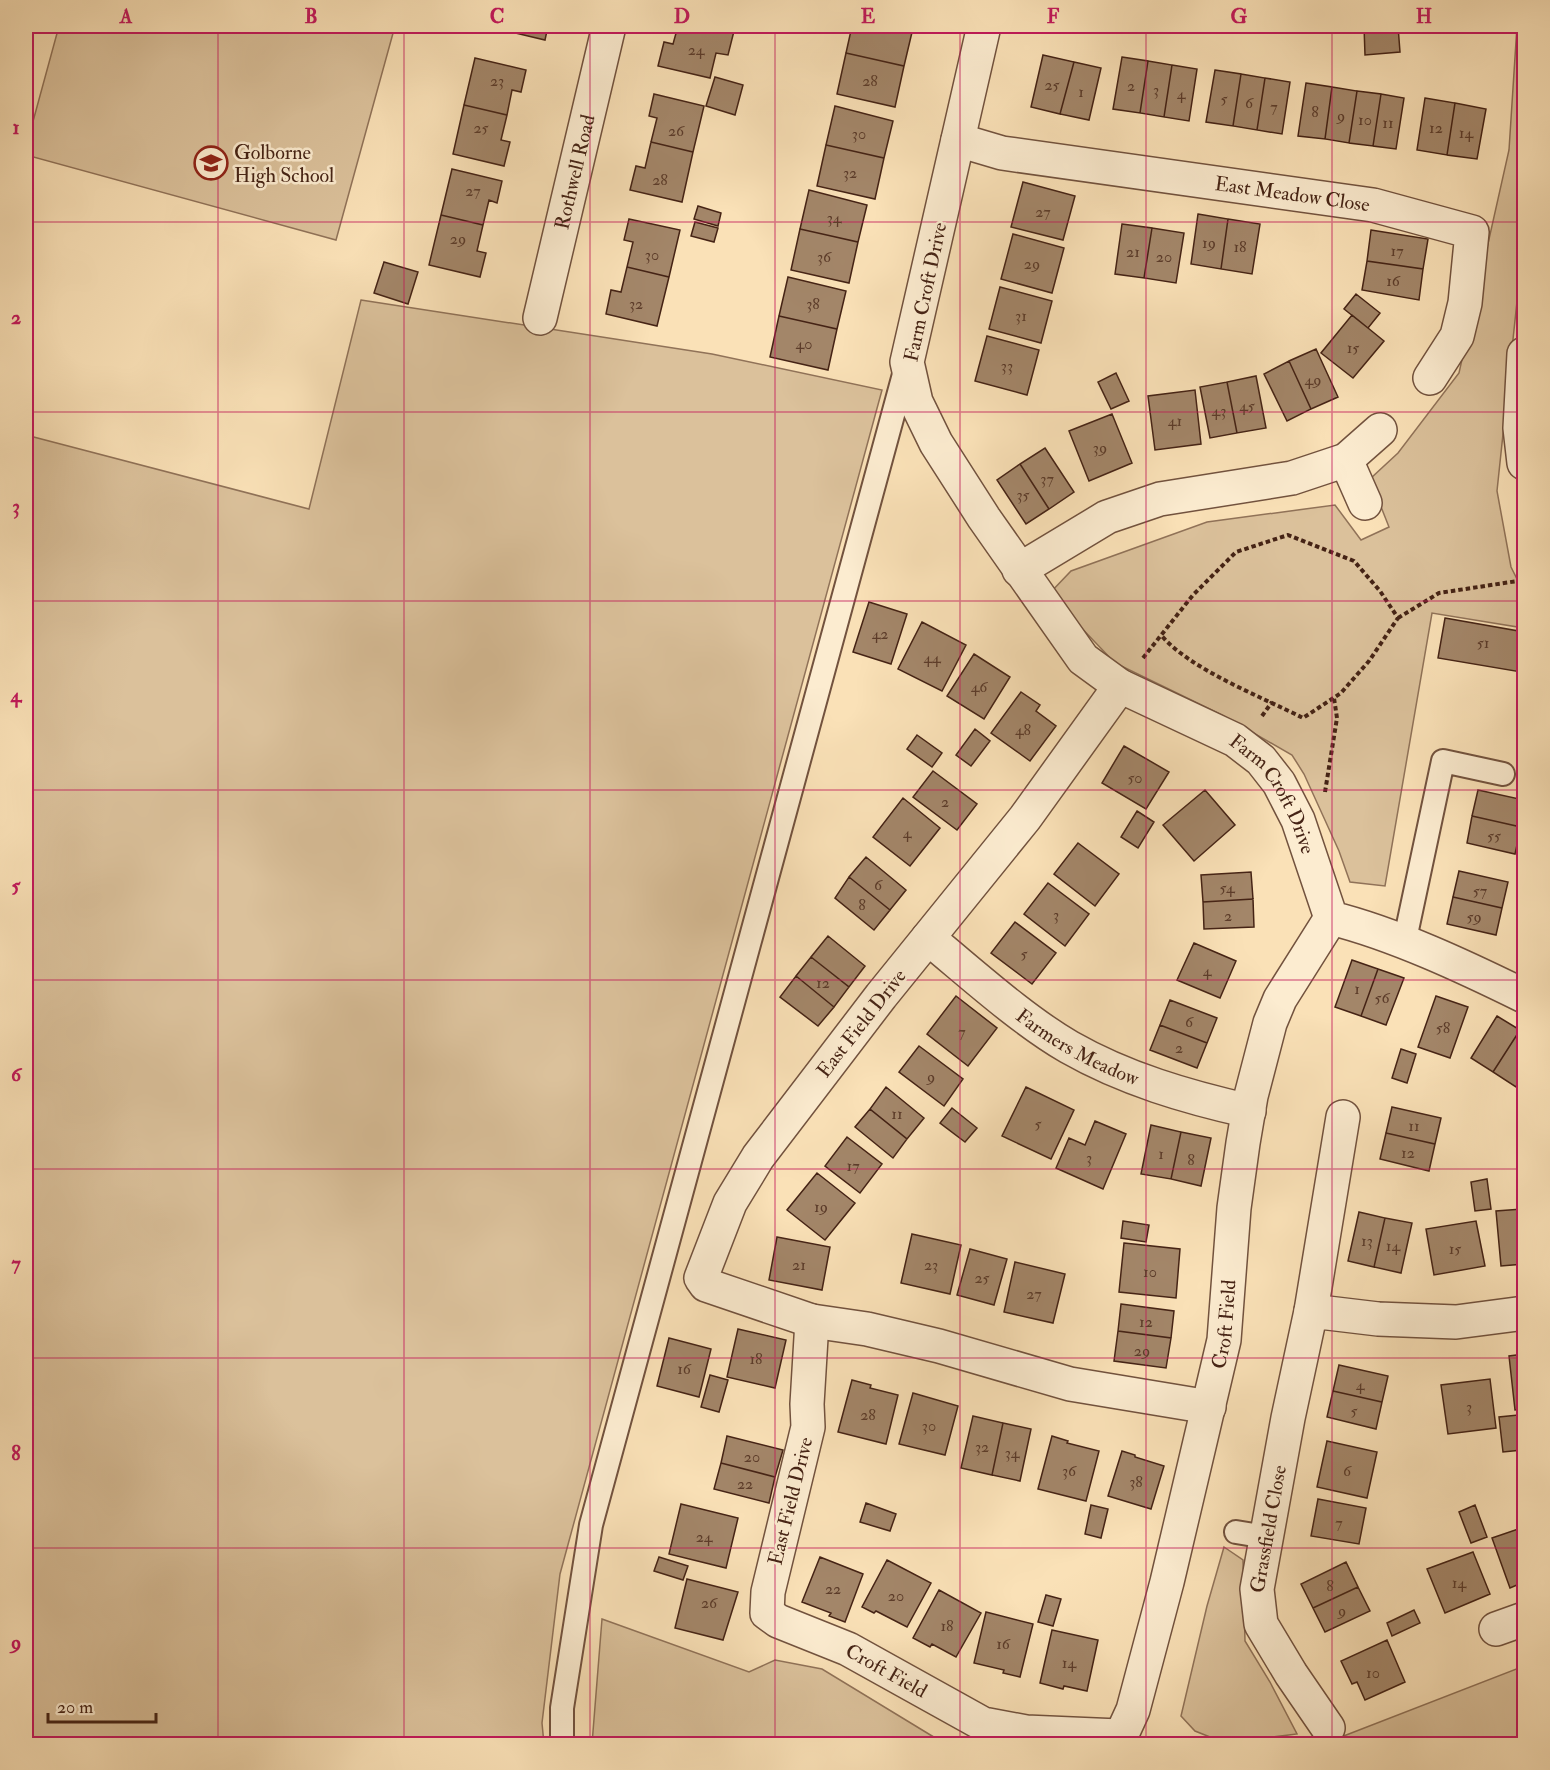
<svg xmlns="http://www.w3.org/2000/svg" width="1550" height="1770" viewBox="0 0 1550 1770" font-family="'IM FELL Double Pica',serif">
<rect width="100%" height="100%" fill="#fae1b7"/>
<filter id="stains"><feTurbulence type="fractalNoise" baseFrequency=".00333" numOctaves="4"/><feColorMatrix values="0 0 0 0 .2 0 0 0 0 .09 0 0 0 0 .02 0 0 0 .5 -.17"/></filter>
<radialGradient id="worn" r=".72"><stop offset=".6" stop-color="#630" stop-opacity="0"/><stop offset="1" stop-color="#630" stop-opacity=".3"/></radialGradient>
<!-- green -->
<path fill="#dbc19b" stroke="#907258" stroke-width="1.5" d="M59,26H395L336,240L26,155V147Z
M1517,26H1524V235L1497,491L1511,567L1524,593V628L1432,613L1385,886L1350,882L1339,851L1304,774L1292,755L1222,715L1115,663L1049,594L1071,571L1207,522L1335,505L1361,540L1389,527L1370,479L1398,453L1459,373L1509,150Z
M361,300L712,354L882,390L560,1574L542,1723L544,1744H37L26,1741V435L309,509Z
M1224,1547L1243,1560L1245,1641L1270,1682L1297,1734L1225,1743L1195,1731L1181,1716L1207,1606Z
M602,1619L749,1672L775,1660L822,1669L937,1739L912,1744H592Z
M1524,1666V1741L1516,1744H1323Z"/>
<!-- building -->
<path fill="#a38669" stroke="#452315" stroke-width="1.5" d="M494,26H548L545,40L494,28Z
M678,26H708L734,31L728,55L716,53L710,78L658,66L664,42L673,44Z
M708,26H736L734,31Z
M852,26H902L913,28L904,66L846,53Z
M1364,26H1398L1400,52L1365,55Z
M846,53L904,66L895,107L837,94Z
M1043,55L1074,62L1060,114L1031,107Z
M1122,57L1148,61L1140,113L1113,109Z
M475,58L526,70L521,92L512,90L507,115L464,105Z
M1148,61L1172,65L1164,117L1140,113Z
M1074,62L1101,68L1089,120L1060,114Z
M1172,65L1197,69L1189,121L1164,117Z
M1215,70L1241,74L1233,126L1206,122Z
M1241,74L1265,78L1257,130L1233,126Z
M715,77L743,85L735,115L706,106Z
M1265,78L1290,82L1282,134L1257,130Z
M1306,83L1332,87L1325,139L1298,136Z
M1332,87L1357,91L1349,143L1325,139Z
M1357,91L1381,94L1373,146L1349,143Z
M654,94L704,106L693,152L651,142L657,118L649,116Z
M1381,94L1404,98L1396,149L1373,146Z
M1425,98L1455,103L1447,155L1417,150Z
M1455,103L1486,109L1477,159L1447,155Z
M464,105L507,115L501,140L510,142L504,166L453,154Z
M835,106L893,121L884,158L826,145Z
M651,142L693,152L682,202L630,190L636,166L645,168Z
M826,145L884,158L875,199L817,186Z
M452,169L502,181L497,203L489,200L483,225L441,215Z
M1023,182L1075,196L1063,240L1011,227Z
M809,190L867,205L858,242L800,229Z
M698,206L721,213L718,226L694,219Z
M1198,214L1228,219L1221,269L1191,264Z
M441,215L483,225L477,251L486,253L480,277L429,265Z
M629,219L680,230L669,277L627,267L633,242L624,240Z
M1228,219L1260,224L1252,274L1221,269Z
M695,222L718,228L714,242L691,236Z
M1122,224L1152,228L1144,278L1115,274Z
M1152,228L1184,233L1176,283L1144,278Z
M800,229L858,242L849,283L791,270Z
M1371,230L1428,239L1423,269L1367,261Z
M1013,234L1064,248L1052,293L1001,279Z
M1367,261L1423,269L1419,300L1362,290Z
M384,262L418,272L408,304L374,293Z
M627,267L669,277L657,326L606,314L611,290L621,292Z
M788,277L846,291L837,329L779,316Z
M1000,287L1052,301L1041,343L989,329Z
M1356,294L1380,313L1368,328L1344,309Z
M1352,315L1384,341L1353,378L1321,353Z
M779,316L837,329L828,370L770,357Z
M987,336L1039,350L1027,395L975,381Z
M1316,349L1338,397L1311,409L1289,361Z
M1289,361L1311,409L1287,421L1264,374Z
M1116,373L1129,401L1111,409L1098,382Z
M1256,376L1266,428L1237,433L1227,382Z
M1227,382L1237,433L1210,438L1200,387Z
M1195,390L1201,444L1155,450L1148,396Z
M1112,414L1132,463L1089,481L1069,431Z
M1045,448L1074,492L1049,509L1020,464Z
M1020,464L1049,509L1026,524L997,480Z
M869,602L907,614L891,664L853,652Z
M1445,618L1524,632V652L1521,672L1438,658Z
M922,622L966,645L942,691L898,669Z
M974,654L1010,677L984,719L947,696Z
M1021,692L1040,705L1036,711L1056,726L1030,761L991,733Z
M1524,718V733L1517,728Z
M975,729L990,741L971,766L956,755Z
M917,735L942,753L932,767L907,749Z
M1124,746L1169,772L1146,809L1102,783Z
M933,771L977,804L957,830L913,797Z
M1205,790L1235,825L1194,861L1163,825Z
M1478,790L1524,800V813L1521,827L1472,816Z
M903,798L940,828L910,866L873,837Z
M1137,811L1154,822L1138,848L1121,837Z
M1472,816L1521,827L1515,854L1467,843Z
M1078,843L1119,874L1095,906L1054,874Z
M866,857L906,890L890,910L849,877Z
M1459,871L1508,882L1502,908L1453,897Z
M1251,872L1253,899L1203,902L1201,875Z
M849,877L890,910L874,930L835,898Z
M1048,883L1089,914L1065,946L1024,914Z
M1453,897L1502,908L1496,935L1447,924Z
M1253,899L1254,927L1204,929L1203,902Z
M1015,922L1056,953L1032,984L991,953Z
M828,936L865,966L849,987L811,957Z
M1194,943L1236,961L1220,998L1177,980Z
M811,957L849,987L834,1007L796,976Z
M1352,960L1378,969L1361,1016L1335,1007Z
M1378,969L1404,978L1386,1025L1361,1016Z
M796,976L834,1007L818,1026L780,997Z
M956,996L997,1028L968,1066L927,1034Z
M1436,996L1468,1007L1450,1058L1418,1047Z
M1170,1000L1217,1018L1207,1043L1160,1025Z
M1497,1016L1520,1030L1493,1072L1471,1058Z
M1160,1025L1207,1043L1197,1068L1150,1050Z
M1520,1030L1524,1033V1074L1516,1087L1493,1072Z
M919,1046L963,1079L944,1106L899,1072Z
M1401,1049L1416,1054L1407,1083L1392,1078Z
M886,1087L924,1118L907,1139L870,1109Z
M1026,1087L1074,1110L1051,1159L1002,1136Z
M1392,1107L1441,1118L1435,1144L1386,1133Z
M952,1108L977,1128L965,1142L940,1123Z
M870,1109L907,1139L893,1158L855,1127Z
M1095,1121L1126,1134L1103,1189L1056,1168L1069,1138L1085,1145Z
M1151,1125L1181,1132L1171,1179L1141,1174Z
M1181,1132L1211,1138L1201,1186L1171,1179Z
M1386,1133L1435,1144L1429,1171L1380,1159Z
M847,1137L882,1164L860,1193L825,1166Z
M817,1173L855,1203L825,1240L787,1210Z
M1487,1179L1491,1209L1475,1211L1471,1182Z
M1522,1209L1524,1264L1501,1266L1496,1211Z
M1359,1212L1385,1218L1374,1267L1348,1261Z
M1385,1218L1412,1223L1401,1273L1374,1267Z
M1123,1221L1149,1225L1146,1242L1121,1238Z
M1476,1221L1485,1266L1434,1275L1426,1229Z
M912,1234L961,1245L950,1294L901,1283Z
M777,1237L830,1247L822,1290L769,1280Z
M1124,1243L1180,1249L1176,1298L1119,1292Z
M970,1249L1007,1259L994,1305L957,1295Z
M1015,1262L1065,1274L1053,1323L1004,1312Z
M1121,1304L1174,1311L1171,1338L1118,1331Z
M738,1329L786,1340L775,1388L727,1377Z
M1118,1331L1171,1338L1166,1368L1114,1361Z
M669,1338L711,1349L699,1397L657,1386Z
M1524,1354V1409L1515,1410L1509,1356Z
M1339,1365L1388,1376L1382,1402L1333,1391Z
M710,1375L728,1380L719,1412L701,1407Z
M1490,1379L1496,1428L1448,1434L1441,1385Z
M852,1380L871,1385L870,1388L898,1395L886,1444L838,1432Z
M1333,1391L1382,1402L1376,1429L1327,1417Z
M913,1393L958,1406L945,1455L899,1444Z
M1518,1415L1522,1450L1503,1452L1499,1417Z
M973,1416L1003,1423L992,1475L961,1468Z
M1003,1423L1031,1429L1020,1481L992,1475Z
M727,1436L783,1450L775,1477L721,1463Z
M1052,1436L1068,1441L1067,1443L1099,1451L1086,1501L1038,1489Z
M1327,1441L1377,1452L1367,1498L1317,1487Z
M1122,1451L1135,1455V1457L1164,1466L1151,1509L1108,1496Z
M721,1463L775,1477L769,1503L714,1489Z
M1318,1499L1366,1508L1359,1544L1311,1536Z
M866,1503L896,1514L890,1531L860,1522Z
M681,1504L738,1518L726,1568L669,1554Z
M1091,1505L1108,1509L1101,1538L1085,1534Z
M1475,1505L1487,1537L1471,1543L1459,1512Z
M1524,1527V1582L1510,1588L1492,1538Z
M1473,1552L1490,1594L1445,1613L1427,1569Z
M659,1557L688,1566L683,1580L654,1571Z
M820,1557L863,1574L845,1622L829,1616L831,1613L802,1602Z
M887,1560L931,1583L907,1627L876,1611L874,1613L862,1607Z
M1346,1562L1358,1587L1313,1608L1301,1584Z
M687,1579L738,1592L723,1640L675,1628Z
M1358,1587L1370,1611L1325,1632L1313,1608Z
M939,1590L981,1613L956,1657L932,1644L930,1647L913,1638Z
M1046,1595L1061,1599L1053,1626L1038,1622Z
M1414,1610L1420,1623L1392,1636L1387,1623Z
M986,1612L1033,1624L1020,1677L1003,1673L1004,1670L974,1663Z
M1052,1630L1098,1640L1087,1691L1064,1686L1063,1689L1040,1683Z
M1387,1640L1405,1682L1365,1700L1357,1682L1352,1684L1341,1661Z"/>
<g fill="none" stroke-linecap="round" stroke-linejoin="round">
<defs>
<path id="service" d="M1404,944L1443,761L1503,774
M1236,1532L1266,1537
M562,1744V1708L591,1525L906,367"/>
<g id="minor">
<path id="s1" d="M984,26L907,362L916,402L936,443L984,518L1083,659L1120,686L1235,740L1261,760L1279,783L1298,820L1331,918C1395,934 1465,967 1524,996"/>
<path id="s2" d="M958,140L1002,153L1373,205L1472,232L1465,303L1457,336L1430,378"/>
<path id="s3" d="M540,318L609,26"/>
<path d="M1524,354L1520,428L1524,463"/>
<path d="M1346,460L1365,503"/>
<path d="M1019,570L1107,517L1160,499L1292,478L1346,460L1380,430"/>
<path d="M1120,686L1025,818L881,996L758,1157L730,1203L701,1278L706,1285L812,1321L867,1329L939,1346L1070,1384L1209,1407"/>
<path id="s4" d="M928,938C972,974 1021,1019 1069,1047C1125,1079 1187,1097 1249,1111"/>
<path d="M1311,1311L1343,1117"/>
<path id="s5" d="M812,1321L807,1404L808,1427L768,1592L767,1613L778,1621L848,1649L983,1724L1026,1732L1119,1736L1122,1734L1133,1710L1167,1582L1224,1340L1234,1208L1243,1143L1251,1096L1270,1023L1280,999L1331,918"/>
<path d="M1496,1629L1524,1619"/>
<path id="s6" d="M1328,1728L1291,1674L1261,1624L1257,1589L1288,1418L1311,1311L1378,1319L1456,1322L1524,1313"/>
</g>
</defs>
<!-- service casing -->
<use href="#service" stroke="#72523e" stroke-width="26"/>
<!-- minor casing -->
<use href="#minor" stroke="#72523e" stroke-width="36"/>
<!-- path -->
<path stroke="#452315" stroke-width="4" stroke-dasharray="4.5 3" stroke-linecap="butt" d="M1398,618L1439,593L1524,580
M1143,658L1193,595L1236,552L1288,535L1354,561L1380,591L1398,618L1369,661L1341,693L1303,718C1262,697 1189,669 1161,635
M1262,716L1272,702
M1325,792L1337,718L1334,698
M1263,1744L1295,1739"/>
<!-- service -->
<use href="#service" stroke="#fcecd0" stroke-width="22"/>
<!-- minor -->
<use href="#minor" stroke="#fcecd0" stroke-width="33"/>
</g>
<!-- grid -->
<path fill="none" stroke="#c2185b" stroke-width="1.5" stroke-opacity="0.55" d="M218,26V1744M404,26V1744M590,26V1744M775,26V1744M960,26V1744M1146,26V1744M1332,26V1744M26,222H1524M26,412H1524M26,601H1524M26,790H1524M26,980H1524M26,1169H1524M26,1358H1524M26,1548H1524"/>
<!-- icons -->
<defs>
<symbol id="school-ring" viewBox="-11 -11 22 22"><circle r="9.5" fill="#fcecd0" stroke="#8f2418" stroke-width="1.5"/><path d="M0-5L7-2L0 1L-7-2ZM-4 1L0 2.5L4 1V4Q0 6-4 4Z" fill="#8f2418"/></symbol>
</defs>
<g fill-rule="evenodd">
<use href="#school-ring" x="192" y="144" width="38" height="38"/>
</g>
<g text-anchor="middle" stroke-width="5" stroke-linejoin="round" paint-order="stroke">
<!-- number labels -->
<g font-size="16" fill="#5c3c2a">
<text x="696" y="55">24</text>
<text x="497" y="86">23</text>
<text x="870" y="86">28</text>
<text x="1052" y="90">25</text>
<text x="1131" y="91">2</text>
<text x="1156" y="95">3</text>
<text x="1081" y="97">1</text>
<text x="1181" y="99">4</text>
<text x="1224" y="104">5</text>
<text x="1249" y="108">6</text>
<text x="1274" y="112">7</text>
<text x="1315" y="117">8</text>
<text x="1341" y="121">9</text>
<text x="1365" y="125">10</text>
<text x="1388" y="128">11</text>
<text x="481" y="133">25</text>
<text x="1436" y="133">12</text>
<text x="676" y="136">26</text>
<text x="1466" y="138">14</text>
<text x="859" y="139">30</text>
<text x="850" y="178">32</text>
<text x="660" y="185">28</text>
<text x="473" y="196">27</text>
<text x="1043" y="217">27</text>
<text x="834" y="223">34</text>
<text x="458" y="244">29</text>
<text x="1209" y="248">19</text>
<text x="1240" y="252">18</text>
<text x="1397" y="256">17</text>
<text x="1133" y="257">21</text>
<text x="652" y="260">30</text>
<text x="824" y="262">36</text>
<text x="1164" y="262">20</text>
<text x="1032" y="269">29</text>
<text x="1393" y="286">16</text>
<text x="636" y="309">32</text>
<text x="813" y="309">38</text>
<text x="1021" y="321">31</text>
<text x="804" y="349">40</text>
<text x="1353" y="353">15</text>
<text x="1007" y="371">33</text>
<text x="1313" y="385">49</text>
<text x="1247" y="411">45</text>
<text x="1219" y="416">43</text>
<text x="1175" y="426">41</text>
<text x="1100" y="453">39</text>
<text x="1047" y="484">37</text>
<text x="1023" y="500">35</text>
<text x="880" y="639">42</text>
<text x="1483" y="648">51</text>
<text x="932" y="663">44</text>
<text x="979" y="692">46</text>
<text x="1023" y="735">48</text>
<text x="1135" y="783">50</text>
<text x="945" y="807">2</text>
<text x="907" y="838">4</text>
<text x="1494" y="841">55</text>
<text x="878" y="890">6</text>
<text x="1227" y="893">54</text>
<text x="1480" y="896">57</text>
<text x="862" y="910">8</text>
<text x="1056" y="920">3</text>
<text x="1228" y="921">2</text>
<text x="1474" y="922">59</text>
<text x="1024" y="959">5</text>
<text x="1207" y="976">4</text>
<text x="823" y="988">12</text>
<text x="1357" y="994">1</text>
<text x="1382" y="1003">56</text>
<text x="1189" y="1027">6</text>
<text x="1443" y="1033">58</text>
<text x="962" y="1037">7</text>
<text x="1179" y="1053">2</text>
<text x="931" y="1082">9</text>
<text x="897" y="1119">11</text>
<text x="1038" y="1129">5</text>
<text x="1414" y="1131">11</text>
<text x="1408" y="1158">12</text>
<text x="1161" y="1159">1</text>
<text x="1089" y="1163">3</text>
<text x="1191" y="1165">8</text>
<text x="853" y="1171">17</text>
<text x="821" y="1212">19</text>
<text x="1367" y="1246">13</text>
<text x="1393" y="1251">14</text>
<text x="1455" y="1254">15</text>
<text x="799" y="1270">21</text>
<text x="931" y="1270">23</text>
<text x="1150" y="1277">10</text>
<text x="982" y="1283">25</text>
<text x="1034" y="1299">27</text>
<text x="1146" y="1327">12</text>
<text x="1142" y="1356">29</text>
<text x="756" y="1364">18</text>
<text x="684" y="1374">16</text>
<text x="1360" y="1390">4</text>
<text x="1469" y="1412">3</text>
<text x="1354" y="1416">5</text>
<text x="868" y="1420">28</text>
<text x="929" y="1431">30</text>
<text x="982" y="1452">32</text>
<text x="1012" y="1458">34</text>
<text x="752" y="1462">20</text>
<text x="1069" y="1476">36</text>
<text x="1347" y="1476">6</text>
<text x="1136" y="1487">38</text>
<text x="745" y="1489">22</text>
<text x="1339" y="1528">7</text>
<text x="704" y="1542">24</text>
<text x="1459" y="1588">14</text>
<text x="1330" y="1591">8</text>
<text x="833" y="1594">22</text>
<text x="896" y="1601">20</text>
<text x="709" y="1608">26</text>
<text x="1342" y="1616">9</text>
<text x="947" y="1631">18</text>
<text x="1003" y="1649">16</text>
<text x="1069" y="1668">14</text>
<text x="1373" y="1678">10</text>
</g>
<!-- poi labels -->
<g font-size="20" fill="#452315" stroke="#fcecd0" text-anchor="start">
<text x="234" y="159">Golborne<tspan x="234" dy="23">High School</tspan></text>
</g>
<!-- street labels -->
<g font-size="20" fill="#452315" stroke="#fcecd0">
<text dy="7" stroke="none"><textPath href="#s3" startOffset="150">Rothwell Road</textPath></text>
<text dy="7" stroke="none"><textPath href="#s2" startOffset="339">East Meadow Close</textPath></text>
<text transform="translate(925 292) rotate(-78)" y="7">Farm Croft Drive</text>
<text dy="7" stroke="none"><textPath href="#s1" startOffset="933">Farm Croft Drive</textPath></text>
<text transform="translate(861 1023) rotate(-52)" y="7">East Field Drive</text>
<text dy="7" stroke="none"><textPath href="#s4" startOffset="186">Farmers Meadow</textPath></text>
<text dy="7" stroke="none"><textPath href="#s5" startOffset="1104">Croft Field</textPath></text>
<text transform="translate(790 1501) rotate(-76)" y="7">East Field Drive</text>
<text dy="7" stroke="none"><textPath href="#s6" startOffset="220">Grassfield Close</textPath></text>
<text dy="7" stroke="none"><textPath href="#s5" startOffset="430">Croft Field</textPath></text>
</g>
</g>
<!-- margin -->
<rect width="1550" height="1770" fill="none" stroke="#fae1b7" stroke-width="66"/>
<!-- scale -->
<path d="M48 1713v9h108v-9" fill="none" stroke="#452315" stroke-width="3"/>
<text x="57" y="1713" font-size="18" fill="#452315" stroke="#fcecd0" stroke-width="4.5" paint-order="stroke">20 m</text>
<rect x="33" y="33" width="1484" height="1704" fill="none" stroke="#c2185b" stroke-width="2"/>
<g font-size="20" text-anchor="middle" font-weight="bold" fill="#c2185b">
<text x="126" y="23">A</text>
<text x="311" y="23">B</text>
<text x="497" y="23">C</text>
<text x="682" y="23">D</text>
<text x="868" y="23">E</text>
<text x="1053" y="23">F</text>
<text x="1239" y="23">G</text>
<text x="1424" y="23">H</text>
<text x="16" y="134">1</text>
<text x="16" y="324">2</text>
<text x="16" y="513">3</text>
<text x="16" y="702">4</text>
<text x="16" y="892">5</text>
<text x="16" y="1081">6</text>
<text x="16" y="1270">7</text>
<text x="16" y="1460">8</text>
<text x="16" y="1649">9</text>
</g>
<rect width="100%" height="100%" filter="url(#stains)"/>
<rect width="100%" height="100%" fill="url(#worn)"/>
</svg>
